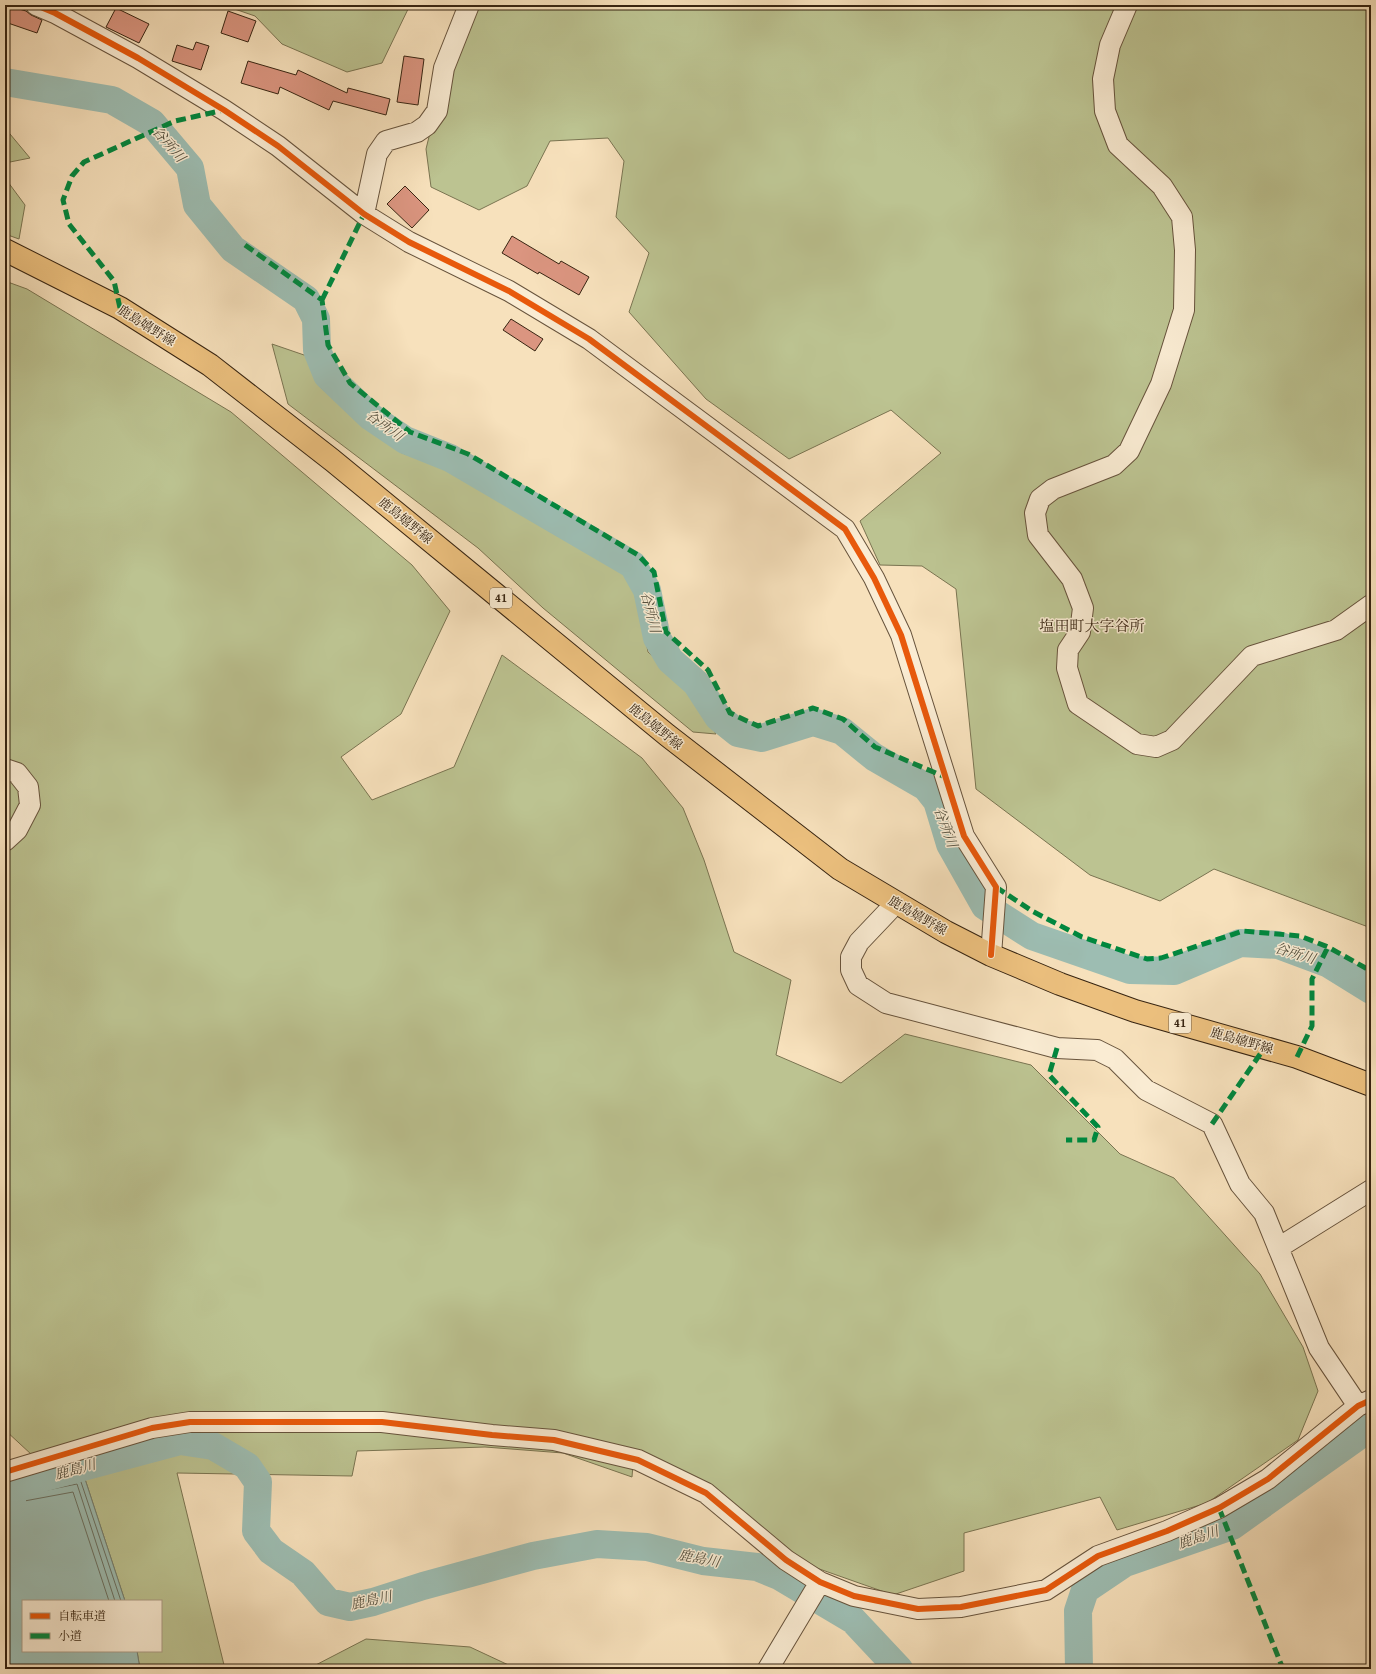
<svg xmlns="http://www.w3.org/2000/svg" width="1376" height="1674" viewBox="0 0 1376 1674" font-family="'Gentium Book Plus','Noto Serif JP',serif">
<rect width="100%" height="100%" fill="#f7e1bc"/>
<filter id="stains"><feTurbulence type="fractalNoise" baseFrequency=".005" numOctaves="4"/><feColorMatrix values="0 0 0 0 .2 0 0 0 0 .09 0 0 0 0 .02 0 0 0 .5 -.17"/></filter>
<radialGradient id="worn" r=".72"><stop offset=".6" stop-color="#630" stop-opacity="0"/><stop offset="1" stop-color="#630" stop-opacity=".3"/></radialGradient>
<!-- green -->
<path fill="#bcc391" stroke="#7a7451" d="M223,5H410L382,63L347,72L282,44L255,16Z
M476,5H1371V928L1214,869L1160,901L1090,875L976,789L956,589L922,566L880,565L860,521L941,453L891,410L789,459L706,399L629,312L649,253L616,217L624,161L608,138L550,141L527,186L479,210L431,187L426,149L449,55Z
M5,128L30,158L5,163Z
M5,178L25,205L19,239L5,234Z
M5,281L27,289L231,412L412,565L450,611L401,714L341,757L372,800L454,767L502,655L642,758L683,808L704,860L734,952L791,980L776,1055L841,1083L905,1034L1031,1065L1120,1154L1174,1178L1260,1274L1303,1347L1318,1391L1298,1440L1207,1503L1117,1530L1100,1497L964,1533V1571L893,1595L794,1560L634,1452L632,1477L563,1453L485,1447L357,1451L352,1476L177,1473L225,1669H140L137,1651H161V1601H125L83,1473L17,1488L14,1475L32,1455L5,1430Z
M272,344L307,356L321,388L402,453L467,475L622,570L638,594L648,652L692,689L716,734L693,732L543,608L478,548L288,404Z
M366,1639L470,1647L517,1669H308Z"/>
<!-- water -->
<path fill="#9dbdb2" stroke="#748072" d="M83,1473L125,1601H23V1651H137L140,1669H5V1479L14,1475L17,1488Z"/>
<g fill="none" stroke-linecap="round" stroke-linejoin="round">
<!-- shore -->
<path stroke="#6a7062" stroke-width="1" d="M11,1482L14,1490L18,1491L80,1479L121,1601
M5,1487L12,1495L18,1496L77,1484L115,1601
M5,1496L11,1501L19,1502L73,1492L109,1601"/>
<!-- river -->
<path stroke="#9dbdb2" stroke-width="28" d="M5,82L112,100L152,123L190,168L197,205L233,249L306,299L316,319L317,350L327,375L371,417L405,440L450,458L633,565L647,590L657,638L670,660L696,683L718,717L738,733L762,738L813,722L842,731L874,757L926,787L937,801L950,844L985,906L1032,936L1130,970L1174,971L1240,943L1278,945L1329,964L1371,990
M12,1519V1486L180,1441L213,1446L247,1466L258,1482L256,1531L271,1551L303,1573L328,1602L350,1607L373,1602L423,1586L533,1556L597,1544L647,1547L703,1561L757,1567L779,1576L853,1620L899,1669
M1079,1669L1078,1611L1085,1590L1125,1563L1232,1526L1371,1427"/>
</g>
<!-- building -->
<path fill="#db9580" stroke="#372411" d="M5,5L26,11L31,15L42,20L37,33L5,22Z
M116,8L149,24L139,43L106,27Z
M228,11L256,21L248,42L221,33Z
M196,42L209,46L201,70L172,61L177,45L193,50Z
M404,56L424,59L418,105L397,102Z
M248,61L296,75L298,70L347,93L348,88L390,99L386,115L333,101L329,110L280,87L278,94L241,83Z
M405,186L429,210L412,228L387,204Z
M512,236L559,264L561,261L589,277L579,295L539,272L538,274L502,253Z
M511,319L543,339L535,351L503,330Z"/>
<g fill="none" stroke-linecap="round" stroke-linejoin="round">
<defs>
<path id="minor" d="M36,5L55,13L138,58L224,110L278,146L364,214L409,242L509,291L589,339L845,529L874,578L901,635L964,836L996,887L991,955
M1127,5L1110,45L1103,79L1105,111L1118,145L1162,186L1182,217L1185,250L1184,310L1161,384L1129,451L1114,465L1053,489L1040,499L1035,513L1038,535L1072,579L1083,608L1080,632L1068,650L1067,668L1078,704L1137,744L1156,747L1172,740L1252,656L1336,630L1371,605
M364,214L377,154L386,141L417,132L427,125L437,111L444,68L469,5
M5,769L17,773L28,787L30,805L17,830L5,841
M896,903L859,942L851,957V970L858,985L886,1003L1057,1048L1097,1050L1115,1059L1146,1090L1212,1124L1240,1184L1264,1213L1319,1348L1358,1406
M1278,1248L1371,1190
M5,1472L152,1428L190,1422H382L492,1435L554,1440L638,1460L706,1493L786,1560L820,1582L854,1596L918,1609L961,1607L1046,1590L1098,1556L1167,1531L1219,1508L1268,1479L1358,1406L1371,1400
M768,1669L820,1582"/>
<path id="major" d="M5,250L120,308L210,365L332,460L667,735L840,869L946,932L991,955L1060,984L1135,1011L1297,1057L1371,1085"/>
</defs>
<!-- minor casing -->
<use href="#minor" stroke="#67533c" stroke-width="22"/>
<!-- major casing -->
<use href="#major" stroke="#372411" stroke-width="24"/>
<!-- path -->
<path stroke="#372411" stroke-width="2.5" stroke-dasharray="3 2" stroke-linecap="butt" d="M85,10L86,5"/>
<!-- minor -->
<use href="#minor" stroke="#faecd3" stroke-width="20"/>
<!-- major -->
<use href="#major" stroke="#ecc07e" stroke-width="22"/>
<!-- quiet -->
<path stroke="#00873e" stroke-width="5" stroke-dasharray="10 5" stroke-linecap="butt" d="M245,245L322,300L328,345L350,383L410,432L468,454L638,555L654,572L666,632L708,670L730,713L758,726L813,708L843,719L875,747L945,777
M322,300L364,214
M120,308L114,281L69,224L63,200L72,176L84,162L175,121L224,110
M996,887L1032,911L1082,937L1147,959L1161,958L1243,931L1300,936L1328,947L1371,971
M1057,1048L1049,1075L1098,1127L1094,1140H1066
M1297,1057L1312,1026V979L1328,947
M1212,1124L1265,1047
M1219,1508L1283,1669"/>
<defs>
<path id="cycleway" d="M36,5L55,13L138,58L224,110L278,146L364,214L409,242L509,291L589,339L845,529L874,578L901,635L964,836L996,887L991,955
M5,1472L152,1428L190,1422H382L492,1435L554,1440L638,1460L706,1493L786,1560L820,1582L854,1596L918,1609L961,1607L1046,1590L1098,1556L1167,1531L1219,1508L1268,1479L1358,1406L1371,1400"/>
</defs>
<!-- cycleway casing -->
<use href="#cycleway" stroke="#faecd3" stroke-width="8"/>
<!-- cycleway -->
<use href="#cycleway" stroke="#e8590c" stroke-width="6"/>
</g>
<g text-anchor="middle" stroke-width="3" stroke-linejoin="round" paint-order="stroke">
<!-- shield labels -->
<g fill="#faecd3" stroke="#72604b" stroke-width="1">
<rect x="490" y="588" width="22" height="20" rx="3"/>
<rect x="1169" y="1013" width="22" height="20" rx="3"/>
</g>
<g font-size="12" font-weight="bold" fill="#372411">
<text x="501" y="602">41</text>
<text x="1180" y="1027">41</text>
</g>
<!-- street labels -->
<g font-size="13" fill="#372411" stroke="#faecd3">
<text transform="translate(147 325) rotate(32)" y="5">鹿島嬉野線</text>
<text transform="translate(406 520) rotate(39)" y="5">鹿島嬉野線</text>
<text transform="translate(656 726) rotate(39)" y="5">鹿島嬉野線</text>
<text transform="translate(918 915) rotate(30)" y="5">鹿島嬉野線</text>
<text transform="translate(1242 1040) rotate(16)" y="5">鹿島嬉野線</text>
</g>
<!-- water labels -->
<g font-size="14" font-style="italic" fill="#565241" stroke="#faecd3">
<text transform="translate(169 144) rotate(49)" y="5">谷所川</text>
<text transform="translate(385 425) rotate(36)" y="5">谷所川</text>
<text transform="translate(651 612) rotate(76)" y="5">谷所川</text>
<text transform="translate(946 827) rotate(70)" y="5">谷所川</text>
<text transform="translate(1295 953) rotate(17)" y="5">谷所川</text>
<text transform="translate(75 1469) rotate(-15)" y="5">鹿島川</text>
<text transform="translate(1198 1537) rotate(-19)" y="5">鹿島川</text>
<text transform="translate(699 1558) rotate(11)" y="5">鹿島川</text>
<text transform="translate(371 1600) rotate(-12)" y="5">鹿島川</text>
</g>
<!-- quarter labels -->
<g font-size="15" fill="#372411" stroke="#faecd3">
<text x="1092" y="631">塩田町大字谷所</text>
</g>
</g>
<!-- margin -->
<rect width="1376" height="1674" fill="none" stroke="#f7e1bc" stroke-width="20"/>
<rect x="6" y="6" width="1364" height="1662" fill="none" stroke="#372411" stroke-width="2"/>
<rect x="10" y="10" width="1356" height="1654" fill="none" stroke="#372411"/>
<!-- legend -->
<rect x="22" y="1600" width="140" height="52" fill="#faecd3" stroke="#ac9c85"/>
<rect x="30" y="1613" width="20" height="6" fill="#e8590c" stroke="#ac9c85"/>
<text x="58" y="1620" font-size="12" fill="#372411">自転車道</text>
<rect x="30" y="1633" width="20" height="6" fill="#00873e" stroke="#ac9c85"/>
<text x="58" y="1640" font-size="12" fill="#372411">小道</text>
<rect width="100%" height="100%" filter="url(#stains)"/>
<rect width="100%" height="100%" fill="url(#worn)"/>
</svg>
